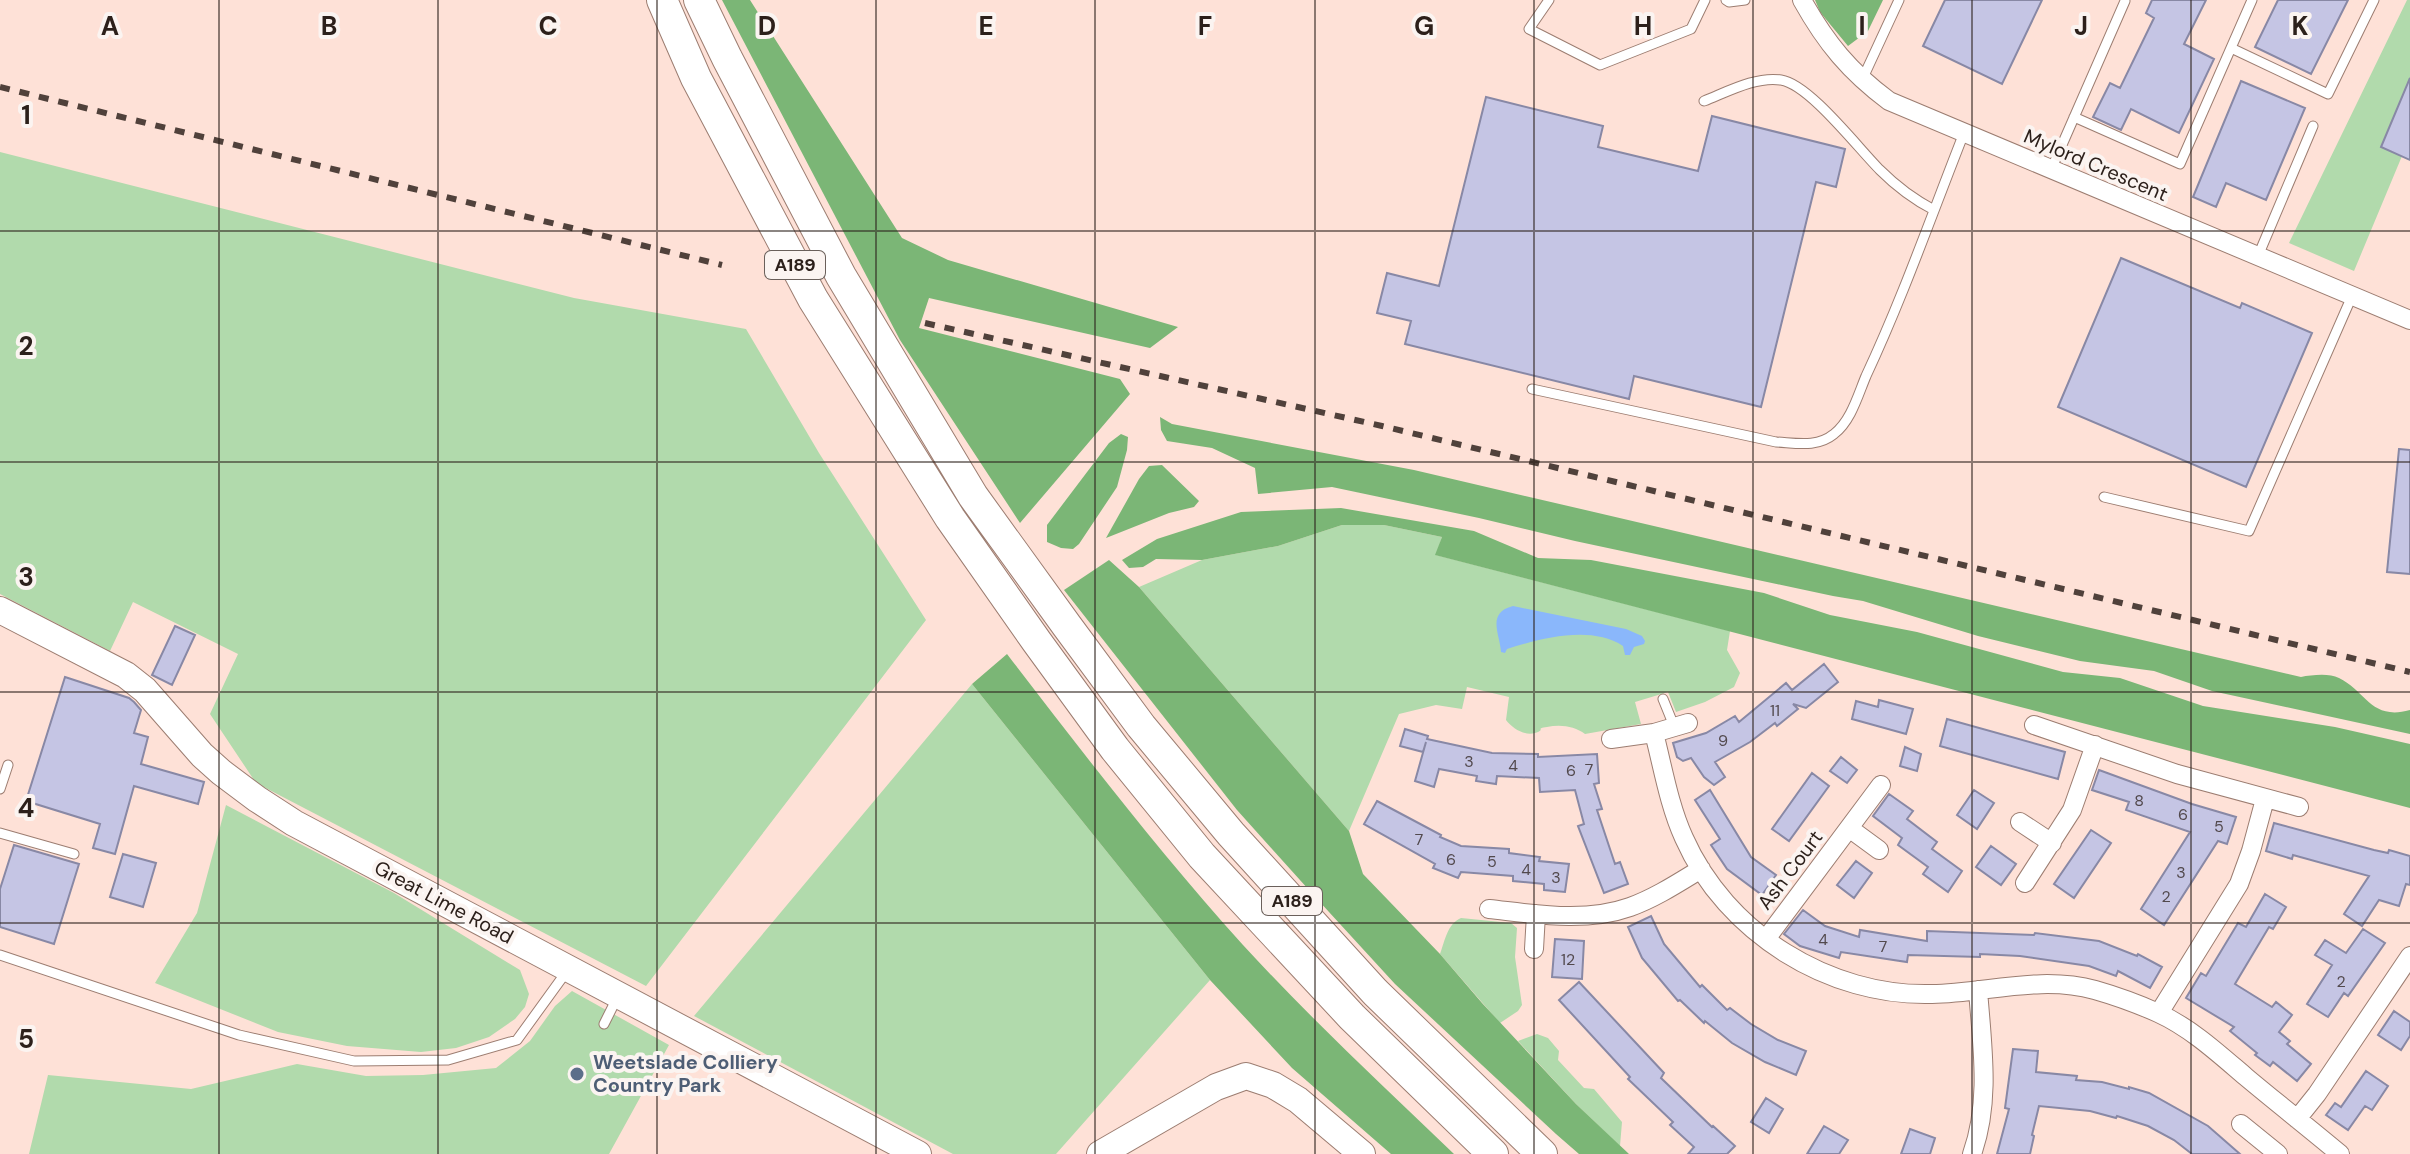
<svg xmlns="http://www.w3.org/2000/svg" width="2410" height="1154" viewBox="0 0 2410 1154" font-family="'DM Sans',sans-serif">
<rect width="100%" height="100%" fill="#fee1d7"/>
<!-- green -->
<path fill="#b1daac" d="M2407,0H2410V78L2381,147L2402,156L2354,271L2289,243Z
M0,152L574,298L746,329L819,453L926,620L646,986L256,783L210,714L238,654L133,602L110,651L0,594Z
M1342,525H1384L1442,537L1436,555L1730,631L1727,650L1740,673L1734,687L1705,702L1676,712L1668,692L1635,702L1641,724L1585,734C1575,726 1560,724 1547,727C1534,729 1547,729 1535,733C1524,736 1512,728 1506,720L1509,697L1467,687L1462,709L1436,705L1399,714L1349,831L1139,587L1202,560L1278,546Z
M972,684L1210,980L1056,1154H953L694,1016Z
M226,805L394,893L520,970L529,994L525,1007L515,1019L489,1037L456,1048L421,1052L347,1046L278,1032L155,983L197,913Z
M1461,918L1511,923L1517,928L1515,957L1522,1005L1518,1011L1500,1023L1440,954C1445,941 1447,924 1461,918Z
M572,991L669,1045L609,1154H29L48,1075L191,1089L297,1064L366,1076L423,1075L496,1068L530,1041L555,1006Z
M1537,1034L1548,1038L1559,1051L1558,1060L1584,1088L1594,1089L1622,1122L1620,1146L1576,1104L1518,1041Z"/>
<!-- forest -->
<path fill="#7bb676" d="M722,0H750L902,238L948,260L1178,327L1150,348L929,298L919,328L1120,379L1130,394L1020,523L900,340Z
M1815,0H1883L1868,31L1848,46L1820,12Z
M1160,417L1172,424L1414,470L2301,677C2312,675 2329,673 2339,678C2366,691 2371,721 2410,710V734L2212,691L2154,671L2080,661L1978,636L1863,601L1833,596L1575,541L1479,518L1332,487L1258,494L1255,468L1212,448L1167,441L1161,430Z
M1121,434L1128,437L1127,450L1117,487L1079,544L1073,549L1061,548L1047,542V525L1109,443Z
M1162,465L1199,501L1194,507L1169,513L1106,538L1139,479L1149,466Z
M1341,508L1474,531L1538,558L1591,560L1764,593L1830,615L1917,632L2063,672L2120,678L2203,706L2335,727L2410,744V808L1435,555L1442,537L1384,525H1342L1278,546L1202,560L1156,559L1143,567L1129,568L1122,560L1157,539L1241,512Z
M1109,560L1139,587L1349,831L1363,874L1440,954L1482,1003L1576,1104L1629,1154H1579L1556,1134L1395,984L1318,900L1237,810L1064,590Z
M1007,654C1083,753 1159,852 1243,945C1310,1018 1383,1086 1454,1154H1391L1292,1068L1210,980L972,684Z"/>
<!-- water -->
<path fill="#8ab7fb" d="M1513,606L1626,629L1642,636L1645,641L1644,644L1634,647L1630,655H1625L1623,646C1591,625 1542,638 1507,649L1505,653L1501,652C1500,634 1486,613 1513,606Z"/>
<!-- building -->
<path fill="#c5c5e4" stroke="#8888a5" stroke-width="2" d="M1945,0H2042L2002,84L1923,46Z
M2152,0H2206L2184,44L2214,59L2179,133L2131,109L2121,130L2093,117L2110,83L2120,88L2154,18L2146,13Z
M2278,0H2348L2311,74L2255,47Z
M2410,78V160L2381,147Z
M2241,81L2305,108L2266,200L2226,183L2216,207L2193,197Z
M1486,97L1603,126L1598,147L1698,171L1712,116L1845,149L1836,187L1816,182L1761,407L1634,376L1629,399L1405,344L1411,321L1377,313L1387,273L1439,286Z
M2121,258L2240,308L2242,303L2312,333L2246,487L2058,407Z
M2399,449L2410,450V574L2387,572Z
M175,626L195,635L172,685L152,675Z
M1824,664L1838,682L1806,708L1793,704L1798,709L1777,726L1775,723L1750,742L1715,762L1725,777L1714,785L1704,777L1691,758L1683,761L1677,757L1673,743L1706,733L1735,716L1739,722L1786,683L1792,690Z
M65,677L129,698L134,702L141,710L134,733L148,737L141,764L204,782L198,804L134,786L115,854L93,848L100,824L26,801Z
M1879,700L1913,709L1906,734L1852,719L1856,701L1878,707Z
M1947,719L2065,752L2058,779L1940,746Z
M1405,729L1428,736L1427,739L1492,753L1538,754V757L1597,754L1599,783L1594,784L1602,809L1597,810L1615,864L1620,862L1628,884L1604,893L1578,826L1584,824L1575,790L1540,792L1539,778L1497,776L1496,784L1476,781L1477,776L1439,769L1434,787L1415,781L1426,742L1423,752L1400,746Z
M1905,747L1921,754L1917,771L1900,766Z
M1841,757L1857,770L1847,783L1830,771Z
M2099,770L2192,804L2236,817L2227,844L2218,841L2164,925L2141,909L2190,832L2126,810L2129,802L2092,790Z
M1812,773L1829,786L1789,841L1772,829Z
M1710,790L1751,857L1776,875L1762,895L1727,869L1711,845L1720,839L1695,800Z
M1974,790L1994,803L1977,829L1957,815Z
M1889,794L1913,811L1907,819L1937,842L1932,849L1962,871L1948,892L1923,874L1928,867L1898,845L1902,838L1873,816Z
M1377,801L1441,835L1440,837L1461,846L1509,849V853L1540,857L1539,861L1569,864L1565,892L1544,890V884L1513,881V876L1461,872L1458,878L1433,868L1435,864L1364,824Z
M2274,823L2374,850L2388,853L2389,850L2410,856V885L2406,884L2399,906L2379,900L2362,926L2344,914L2369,876L2293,855L2292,859L2266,851Z
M2091,830L2111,843L2074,898L2054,884Z
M14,845L79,864L54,944L0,927V889Z
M1991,846L2016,864L2001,885L1976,867Z
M123,854L156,863L143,907L110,897Z
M1856,861L1872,873L1854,898L1837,885Z
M2265,894L2286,907L2273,929L2269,927L2235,984L2272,1007L2276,1002L2292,1015L2279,1032L2290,1041L2287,1044L2311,1064L2297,1081L2273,1062L2270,1066L2255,1055L2257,1053L2230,1031L2234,1027L2186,998L2201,973L2206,976L2238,923L2246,927Z
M1803,910L1825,926L1859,937L1860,930L1927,941V931L2034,935L2035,933L2099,941L2137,956L2138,954L2162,967L2150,988L2118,971L2116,976L2089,966L2020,956L1980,954V957L1908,955L1907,962L1841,952L1839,958L1800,946L1784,934Z
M1651,916L1664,944L1700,987L1702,985L1727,1010L1730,1008L1751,1024L1778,1040L1806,1051L1796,1075L1765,1062L1732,1043L1705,1021L1704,1023L1680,1000L1678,1001L1642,958L1628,927Z
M2363,929L2385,943L2348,996L2344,993L2328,1017L2307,1004L2332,965L2315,955L2325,940L2346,953Z
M1555,939L1584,941L1582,979L1552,977Z
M1579,982L1664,1073L1661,1078L1712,1127L1713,1126L1735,1146L1727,1154H1688L1694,1147L1670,1125L1673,1122L1628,1079L1630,1077L1559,1000Z
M2394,1011L2410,1022V1036L2401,1050L2378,1035Z
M2013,1049L2038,1051L2036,1072L2077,1076L2076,1080L2102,1082L2129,1089V1087L2149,1093L2208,1126L2240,1154H2192L2174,1140L2148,1126L2117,1116L2116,1118L2090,1111L2039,1106L2032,1135L2034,1136L2030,1154H1997L2009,1109L2005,1108Z
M2366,1071L2388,1086L2372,1110L2365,1106L2348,1130L2326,1115L2335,1103L2341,1107Z
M1766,1098L1783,1109L1769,1133L1751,1122Z
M1824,1126L1848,1140L1839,1154H1807Z
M1910,1129L1935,1138L1930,1154H1901Z"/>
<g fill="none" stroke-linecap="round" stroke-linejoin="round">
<defs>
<path id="lane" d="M1549,0L1529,29L1600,65L1691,29L1705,0
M1726,0L1729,2L1745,0
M2231,48L2328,94L2374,0
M1862,80L1899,0
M1704,101C1727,92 1756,76 1781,80C1809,84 1858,148 1880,170C1896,186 1913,199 1934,210
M2074,117L2180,164L2252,0
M2051,170L2125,1
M2258,256L2313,126
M1532,389L1776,442C1796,443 1817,448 1834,434C1851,421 1858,395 1866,376C1903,297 1932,214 1964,133
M2104,497L2249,531L2352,296
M1663,699L1674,726
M0,789L8,765
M0,833L74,854
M0,955L239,1035L354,1061L448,1060L517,1040L567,971
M604,1024L617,998"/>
<path id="street" d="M1802,0C1826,43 1850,72 1889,101L2410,320
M2034,725L2177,774L2299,807
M1654,733C1663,768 1669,805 1684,838C1726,933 1829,997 1932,994C1986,993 2041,975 2095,990C2116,996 2138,1004 2158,1013C2191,1028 2219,1054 2246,1077C2277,1103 2309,1128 2340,1154
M1611,739L1654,733L1688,723
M2020,822L2052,843
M1849,828L1879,850
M2025,883L2072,810L2095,745
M1489,909C1535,914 1585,923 1630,907C1655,898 1678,883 1701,869
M1766,939L1881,785
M1534,949L1536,914
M2159,1013L2239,884L2251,851L2265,799
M2297,1119L2317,1094L2410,956
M2241,1124L2278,1154
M1972,1154C1991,1101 1982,1045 1978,990"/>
<path id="secondary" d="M0,610L126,675L145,690L202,755L221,772L257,799L294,823L918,1154
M1100,1154L1216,1087L1246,1076L1273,1085L1298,1100L1362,1154"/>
<path id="primary" d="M662,0L696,78L813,299L950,518L1037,642L1115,749L1202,856L1352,1017L1493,1154
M699,0L727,58L841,276L973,496L1067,626L1141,726L1231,834L1375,992L1542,1154"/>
</defs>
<!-- lane casing -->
<use href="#lane" stroke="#9c7d71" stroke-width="11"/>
<!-- street casing -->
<use href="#street" stroke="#9c7d71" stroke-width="20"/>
<!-- secondary casing -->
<use href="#secondary" stroke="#9c7d71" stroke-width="28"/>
<!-- primary casing -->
<use href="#primary" stroke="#9c7d71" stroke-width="32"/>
<!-- lane -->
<use href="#lane" stroke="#fff" stroke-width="9"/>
<!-- street -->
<use href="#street" stroke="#fff" stroke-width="18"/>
<!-- secondary -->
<use href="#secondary" stroke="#fff" stroke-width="26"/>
<!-- primary -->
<use href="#primary" stroke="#fff" stroke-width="30"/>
<!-- rail -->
<path stroke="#50413b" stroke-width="6" stroke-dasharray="10 10" stroke-linecap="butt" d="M0,87L722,265
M925,323L1382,426L2410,672"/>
</g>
<!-- grid -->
<path fill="none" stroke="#2c201b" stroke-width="2" stroke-opacity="0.55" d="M219,0V1154M438,0V1154M657,0V1154M876,0V1154M1095,0V1154M1315,0V1154M1534,0V1154M1753,0V1154M1972,0V1154M2191,0V1154M0,231H2410M0,462H2410M0,692H2410M0,923H2410"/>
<!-- markers -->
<circle fill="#5c6f8a" stroke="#fbf4f1" stroke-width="3" cx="577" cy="1074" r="8"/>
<g text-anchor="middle" stroke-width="8" stroke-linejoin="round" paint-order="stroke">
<!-- number labels -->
<g font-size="16" fill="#52494d">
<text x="1775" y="716">11</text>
<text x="1723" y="746">9</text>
<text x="1469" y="767">3</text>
<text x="1513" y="771">4</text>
<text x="1589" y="775">7</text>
<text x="1571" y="776">6</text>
<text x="2139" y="806">8</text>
<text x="2183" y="820">6</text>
<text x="2219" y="832">5</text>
<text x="1419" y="845">7</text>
<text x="1451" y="865">6</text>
<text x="1492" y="867">5</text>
<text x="1526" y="875">4</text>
<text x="2181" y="878">3</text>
<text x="1556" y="883">3</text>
<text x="2166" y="902">2</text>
<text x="1823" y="945">4</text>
<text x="1883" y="952">7</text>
<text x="1568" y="965">12</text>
<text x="2341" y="987">2</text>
</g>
<!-- shield labels -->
<g fill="#fbf4f1" stroke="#6a605b" stroke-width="2">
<rect x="765" y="251" width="60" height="28" rx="6"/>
<rect x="1262" y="887" width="60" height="28" rx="6"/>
</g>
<g font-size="18" font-weight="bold" fill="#2c201b">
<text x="795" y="271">A189</text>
<text x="1292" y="907">A189</text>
</g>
<!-- street labels -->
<g font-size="20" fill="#2c201b" stroke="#fbf4f1">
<text transform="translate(2096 165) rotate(23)" y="7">Mylord Crescent</text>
<text transform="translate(1790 870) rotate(-53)" y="7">Ash Court</text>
<text transform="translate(444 902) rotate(28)" y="7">Great Lime Road</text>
</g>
<!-- service labels -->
<g font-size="20" font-weight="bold" fill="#4e5e75" stroke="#fbf4f1" text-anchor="start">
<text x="593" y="1069">Weetslade Colliery<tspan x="593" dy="23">Country Park</tspan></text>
</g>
</g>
<g font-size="26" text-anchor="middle" font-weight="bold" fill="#2c201b" stroke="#fbf4f1" stroke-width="8" stroke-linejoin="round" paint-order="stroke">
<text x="110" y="35">A</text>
<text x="329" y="35">B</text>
<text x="548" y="35">C</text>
<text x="767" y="35">D</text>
<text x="986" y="35">E</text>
<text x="1205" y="35">F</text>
<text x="1424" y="35">G</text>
<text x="1643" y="35">H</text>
<text x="1862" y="35">I</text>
<text x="2081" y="35">J</text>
<text x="2300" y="35">K</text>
<text x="26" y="124">1</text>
<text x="26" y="355">2</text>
<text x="26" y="586">3</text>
<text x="26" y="817">4</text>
<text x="26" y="1048">5</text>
</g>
</svg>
